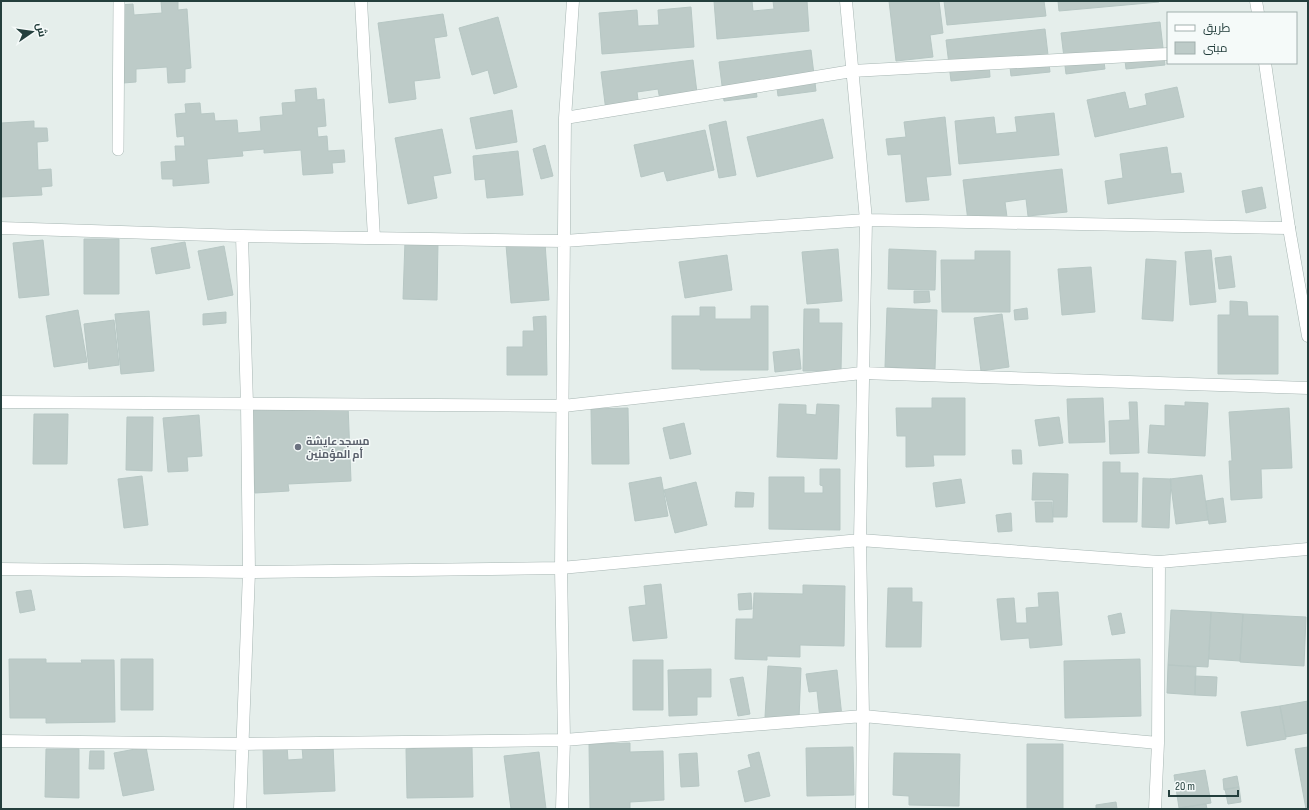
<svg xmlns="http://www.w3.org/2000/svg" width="1309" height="810" viewBox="0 0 1309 810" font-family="'Sofia Sans Condensed',Cairo,sans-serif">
<rect width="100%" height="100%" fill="#e5eeeb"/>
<!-- building -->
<path fill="#bdcbc8" stroke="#b7c7c4" d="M161,1H178V10L187,9L191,68L185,69V82L168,83L167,67L136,69V82L123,83L119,5L133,4L134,15L162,13Z
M714,1H752L753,11L774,9L773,1H807L809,31L717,39Z
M889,1H939L943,33L930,35L933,57L896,61Z
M944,1H1044L1046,16L947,25Z
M1058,1H1158L1159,2L1059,11Z
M691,7L694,47L602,54L599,13L637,10L638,26L659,25L658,10Z
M443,14L447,36L434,38L440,78L414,81L416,99L389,103L378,23Z
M498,17L517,87L494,94L488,70L472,75L459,28Z
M1160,22L1165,65L1126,69L1124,52L1103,55L1105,69L1066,74L1061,33Z
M1045,29L1050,72L1011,76L1009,59L989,62L990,77L951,81L946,40Z
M811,50L816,91L778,96L776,80L755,82L757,97L724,101L719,62Z
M693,60L698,101L661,106L658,89L637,92L639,107L606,111L601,72Z
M1177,87L1184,117L1095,137L1087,100L1125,92L1129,109L1147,105L1145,94Z
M316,88L317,100L324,99L326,126L317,127L318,137L327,136L328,151L344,150L345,162L332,163L333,173L303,175L301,150L264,153V149L242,151L243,156L207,159L209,183L173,186V179H162L161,162L176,161L175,146H185L184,136L177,137L175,114L186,113L185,104L200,103L201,114L214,113L215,121L237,120L238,133L261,131L260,117L283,115L282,103L296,102L295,90Z
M512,110L517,142L476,149L470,118Z
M1054,113L1059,155L959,164L955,121L994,117L996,134L1017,132L1015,117Z
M945,117L951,175L926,177L929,200L906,202L901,154L888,155L886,139L906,137L904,122Z
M823,119L833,158L757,177L747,137Z
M34,121V128H47L48,141L37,142L38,170L51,169L52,186L41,187L42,195L1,197V123Z
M726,121L736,175L719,178L709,125Z
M442,129L451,173L433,176L437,198L408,204L395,138Z
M705,130L714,170L667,181L664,171L641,177L634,145Z
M545,145L553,176L541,179L533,149Z
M1167,147L1171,174L1181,173L1184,192L1108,204L1105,181L1123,178L1120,154Z
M518,151L523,195L487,198L485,179L475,180L473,156Z
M1062,169L1067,212L1028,216L1026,199L1005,202L1007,217L968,221L963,180Z
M1262,187L1266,208L1246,213L1242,191Z
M84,239H119V294H84Z
M43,240L49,295L19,298L13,243Z
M405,241L438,242L437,300L403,299Z
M185,242L190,268L156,274L151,248Z
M545,243L549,300L511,303L506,245Z
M224,246L233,295L208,300L198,251Z
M838,249L842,301L807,304L802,252Z
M889,249L936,251L935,290L888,289Z
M1211,250L1216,302L1190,305L1185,252Z
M975,251H1010V312H942L941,260H975Z
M727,255L732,290L685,298L679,262Z
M1231,256L1235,287L1219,289L1215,258Z
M1146,259L1176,261L1173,321L1142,319Z
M1091,267L1095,312L1062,315L1058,269Z
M914,291H929L930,302L914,303Z
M1230,301L1247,302L1248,316H1278V374H1218V315H1230Z
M751,306H768V370H700V369H672V316H700V307H715V319H751Z
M887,308L937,310L935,369L885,367Z
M1027,308L1028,319L1015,320L1014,310Z
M804,309H819V323H842L841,371H803Z
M78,310L87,362L54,367L46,316Z
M149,311L154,371L121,374L115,314Z
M226,312V323L203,325V314Z
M1002,314L1009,367L981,371L974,318Z
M546,316L547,375H507V347H523V331H534L533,317Z
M114,320L119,365L89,369L84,324Z
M799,349L801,369L775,372L773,352Z
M932,398H965V455H933L934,466L906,467V436H897L896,408H932Z
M1103,398L1105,442L1069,443L1067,399Z
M1129,402H1137L1139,453L1110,454L1109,421L1130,420Z
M1185,402L1208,403L1205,456L1148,453L1150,425L1165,426V405L1185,406Z
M779,404L806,405V414L816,415L817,404L839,405L837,459L777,457Z
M348,405L351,481L288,484L289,491L255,493L251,410Z
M628,408L629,464H592L591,409Z
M1289,408L1292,468L1261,469L1262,498L1231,500L1229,461H1232L1229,412Z
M34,414H68L67,464H33Z
M199,415L202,456L187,457L188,471L168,472L163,418Z
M127,417H153L152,471L126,470Z
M1059,417L1063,443L1039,446L1035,420Z
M684,423L691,454L670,459L663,428Z
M1012,450H1021L1022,464H1013Z
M1103,462H1120V473H1138L1137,522H1103Z
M820,469H840V530L769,529V477H804V493H823V486L820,485Z
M1033,473L1068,474L1067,517H1053V500H1032Z
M1202,475L1208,520L1176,524L1170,479Z
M142,476L148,525L124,528L118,479Z
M661,477L668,516L635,521L629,483Z
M1143,478L1171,479L1169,528L1142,527Z
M961,479L965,503L936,507L933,483Z
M696,482L707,525L675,533L664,490Z
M736,492L754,493L753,507H735Z
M1223,498L1226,522L1209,524L1206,501Z
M1035,502H1052L1053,522H1036Z
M1011,513L1012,531L998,532L996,515Z
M661,584L667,638L633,641L629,607L646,605L644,586Z
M803,585L845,586L844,646L800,645V657L767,656V660L735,659L736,619H753L754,593L803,594Z
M888,588H912V602H922L921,647H886Z
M31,590L35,610L20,613L16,592Z
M1058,592L1062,645L1030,648L1029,638L1001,640L997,599L1014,598L1016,623H1027L1026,608L1039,607L1038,593Z
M751,593L752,609L739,610L738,594Z
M1171,610L1211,612L1208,667L1168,665Z
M1211,612L1243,614L1240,661L1209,659Z
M1121,613L1125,633L1112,635L1108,616Z
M1243,614L1306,617L1304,666L1240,662Z
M9,659H46V663H82L81,660H114L115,722L46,723V718H10Z
M121,659H153V710H121Z
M1140,659L1141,716L1065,718L1064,661Z
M633,660H663V710H633Z
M1168,665L1196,667L1195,695L1167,693Z
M768,666L801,668L799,719L765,717Z
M711,669V697H697V715L669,716L668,670Z
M837,670L842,717L820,719L817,691L809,692L806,674Z
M1195,676L1217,677L1216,696L1195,695Z
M743,677L750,714L738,716L730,679Z
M1308,701V733L1286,737L1280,706Z
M1280,706L1286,739L1247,746L1241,712Z
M630,743V752L663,751L664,800L630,802V809H590L589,744Z
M1027,744H1063V809H1027Z
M333,745L335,791L264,794L263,747L287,746L288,760L303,759L302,747Z
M146,747L154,790L123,796L114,753Z
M438,747H472L473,797L407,798L406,749Z
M853,747L854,795L807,796L806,748Z
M1308,747V809H1306L1295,749Z
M46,749H79V798L45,797Z
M90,751H104V769H89Z
M539,752L546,809H511L504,756Z
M759,752L770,796L745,802L738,771L751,767L748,755Z
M697,753L699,786L681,787L679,754Z
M894,753L960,754L959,806L909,805V796L893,795Z
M1205,770L1211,803L1179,808L1174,775Z
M1237,776L1239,787L1224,790L1223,779Z
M1239,787L1241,802L1228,804L1225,789Z
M1116,802L1117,809H1096V805Z
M1206,804L1207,809H1179V808Z"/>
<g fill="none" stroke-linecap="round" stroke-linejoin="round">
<defs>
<path id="service" d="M118,150L119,1"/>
<path id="minor" d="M361,1L374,238
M846,1L866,220L860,540L863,716L862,809
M565,118L852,71L1168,54
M1,228L242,236L564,241L866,220L1289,228
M1,402L563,406L862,373L1308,388
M1,569L249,572L561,568L860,540L1159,562L1308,549
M1,741L243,744L564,740L863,716L1158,743
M240,809L249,572L247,404L242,236
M562,809L564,740L561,568L565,118L573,1
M1155,809L1158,743L1159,562"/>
<path id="tertiary" d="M1256,1L1258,13
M1265,63L1289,228L1308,336"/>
</defs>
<!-- service casing -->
<use href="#service" stroke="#a7b6b3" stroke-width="12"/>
<!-- minor casing -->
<use href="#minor" stroke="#a7b6b3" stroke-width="13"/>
<!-- tertiary casing -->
<use href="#tertiary" stroke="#a7b6b3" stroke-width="13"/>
<!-- service -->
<use href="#service" stroke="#fff" stroke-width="11"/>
<!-- minor -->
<use href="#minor" stroke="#fff" stroke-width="12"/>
<!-- tertiary -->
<use href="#tertiary" stroke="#fff" stroke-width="12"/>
</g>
<!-- markers -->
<circle fill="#6b7280" stroke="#f5faf9" stroke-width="1.5" cx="298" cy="447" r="4"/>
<g text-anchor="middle" stroke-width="3" stroke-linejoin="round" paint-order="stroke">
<!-- worship labels -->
<g font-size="11" font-weight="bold" fill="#5b616d" stroke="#f5faf9" text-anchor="start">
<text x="306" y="445">مسجد عايشة<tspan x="306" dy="13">أم المؤمنين</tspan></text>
</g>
</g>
<!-- border -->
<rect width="1309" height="810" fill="none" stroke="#243f3d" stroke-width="4"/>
<!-- legend -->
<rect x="1167" y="12" width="130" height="52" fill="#f5faf9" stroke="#a1afae"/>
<rect x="1175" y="25" width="20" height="6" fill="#ffffff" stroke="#a1afae"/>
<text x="1203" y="32" font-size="12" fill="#243f3d">طريق</text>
<rect x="1175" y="42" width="20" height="12" fill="#bdcbc8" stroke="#a1afae"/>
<text x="1203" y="52" font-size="12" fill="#243f3d">مبنى</text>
<!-- north arrow -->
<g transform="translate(32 32) rotate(77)" stroke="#f5faf9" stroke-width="3" paint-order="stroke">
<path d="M0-3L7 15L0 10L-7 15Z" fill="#243f3d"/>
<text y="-6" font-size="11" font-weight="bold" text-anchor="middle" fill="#243f3d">ش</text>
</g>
<!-- scale -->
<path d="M1169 790v6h69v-6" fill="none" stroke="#243f3d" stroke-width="2"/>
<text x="1175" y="790" font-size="12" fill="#243f3d" stroke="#f5faf9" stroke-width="3" paint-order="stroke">20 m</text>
</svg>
